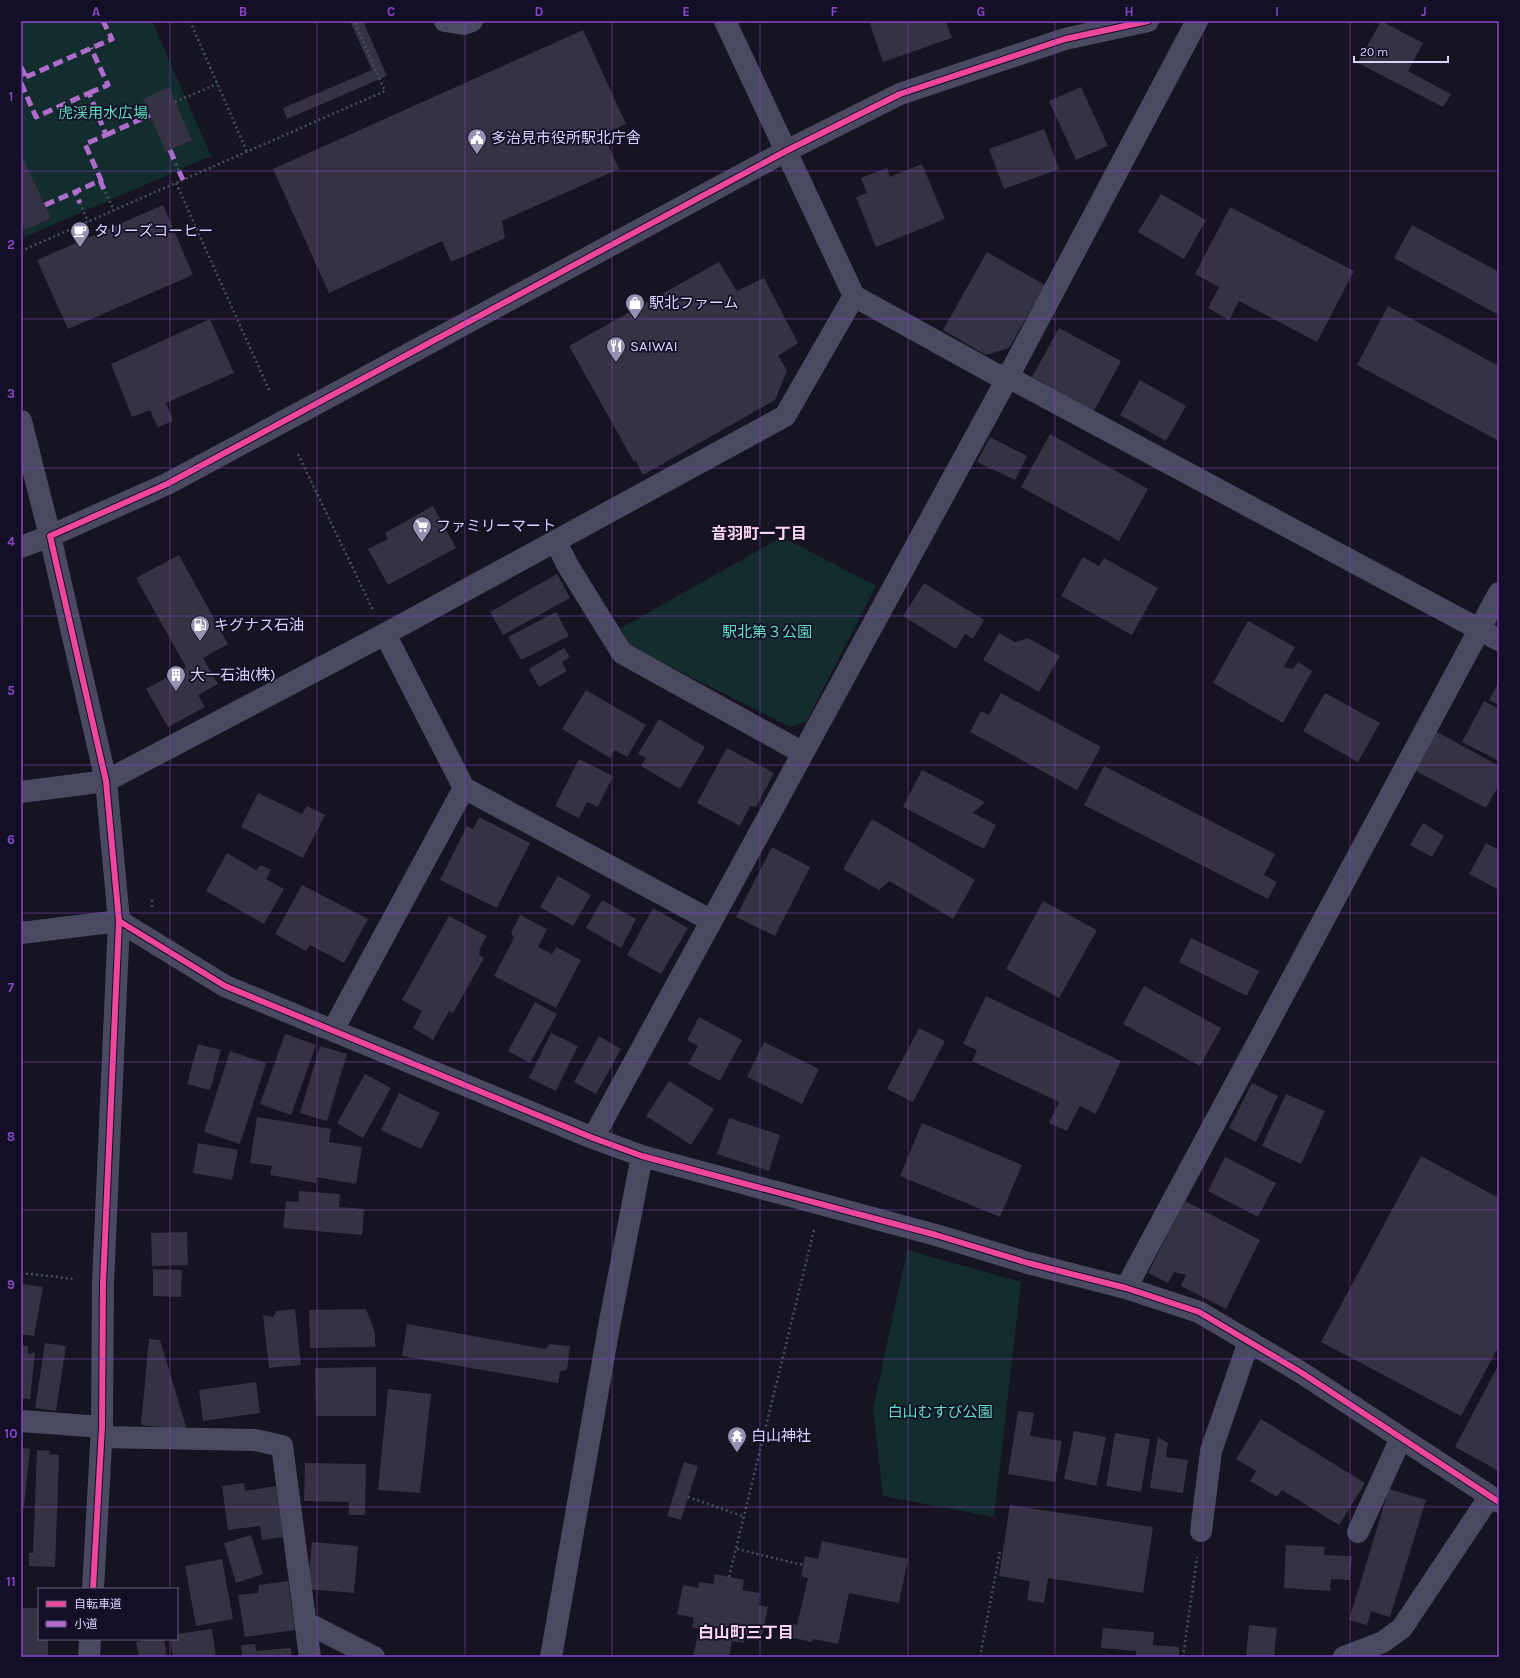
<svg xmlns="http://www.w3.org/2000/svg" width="1520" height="1678" viewBox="0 0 1520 1678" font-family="Karla,'Noto Sans JP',sans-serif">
<rect width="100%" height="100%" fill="#161421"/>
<!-- green -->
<path fill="#132c2d" d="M21,21H152L211,156L25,237L21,228Z
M782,537L876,586L806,722L790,727L630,646L621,628Z
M907,1250L1021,1282L994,1517L883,1496L873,1409Z"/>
<!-- building -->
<path fill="#343243" d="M350,21H363L387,76L287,119L283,108L372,70Z
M869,21H946L952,38L883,62Z
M1381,21L1423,43L1408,71L1451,94L1443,107L1358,63Z
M583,30L626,124L603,134L619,169L502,221L505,238L451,262L442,241L329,293L273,169Z
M169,87L192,140L166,152L143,99Z
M1081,87L1108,146L1076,160L1049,101Z
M1044,129L1059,169L1004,189L989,149Z
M21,154L51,218L25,230L21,220Z
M922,164L945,219L876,247L856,197L867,193L861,178L887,168L890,177Z
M1161,194L1206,220L1184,259L1138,232Z
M163,205L193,275L68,329L37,260Z
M1230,207L1354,271L1317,342L1239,301L1229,320L1208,308L1219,287L1195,274Z
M1412,225L1499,272V315L1394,258Z
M987,252L1045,285L1009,348L986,355L943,330Z
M719,262L737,291L764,278L798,343L778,356L787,370L775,400L643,475L636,461L634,462L569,346Z
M1388,306L1499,366V441L1357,365Z
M210,319L234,373L166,403L173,421L158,427L150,410L132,417L111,364Z
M1059,328L1121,361L1094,411L1032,377Z
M1140,380L1186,406L1166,441L1120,415Z
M1050,434L1148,489L1119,541L1021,487Z
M990,437L1027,456L1015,480L977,462Z
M433,506L456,548L388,585L368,549L388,539L385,533Z
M179,555L228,644L203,658L218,684L198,695L205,707L168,727L146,689L186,667L136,578Z
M1083,557L1099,566L1104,558L1158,588L1132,635L1061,596Z
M557,574L570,598L503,635L490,612Z
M924,583L984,620L973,639L965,634L956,649L903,616Z
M556,612L569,636L521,660L508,637Z
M1248,621L1295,647L1284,667L1293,669L1298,662L1312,671L1283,723L1213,683Z
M999,633L1015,642L1028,638L1060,656L1039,692L983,660Z
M564,648L570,657L562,662L567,671L539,687L529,669Z
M1499,681V705L1489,700Z
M586,690L646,725L627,757L615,750L610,758L562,729Z
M1001,693L1101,747L1077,790L970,732L981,711L989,715Z
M1325,693L1380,723L1358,762L1303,731Z
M1484,701L1499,709V761L1462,742Z
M659,719L705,747L680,789L641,766L646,758L638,754Z
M1437,732L1499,766V785L1486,808L1416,771Z
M727,748L774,773L756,807L750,806L740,826L697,803Z
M579,759L613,776L598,807L587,802L579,818L555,806Z
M1104,766L1275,854L1264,875L1277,882L1268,899L1084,805Z
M922,770L985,802L973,813L996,825L984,849L903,807Z
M258,793L302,814L307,806L325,815L303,858L241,827Z
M479,817L530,843L497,908L440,880L467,826L473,829Z
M872,819L975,880L953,919L889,881L879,890L843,869Z
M1423,823L1444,836L1432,857L1410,845Z
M1486,843L1499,850V890L1469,874Z
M772,847L810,867L775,936L736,917Z
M227,853L256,870L261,865L271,870L266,879L284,889L264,924L206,891Z
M558,876L591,895L573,926L540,907Z
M302,885L368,919L344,963L310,945L306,951L275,934Z
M602,900L636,919L621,948L586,928Z
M1043,901L1097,930L1059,998L1006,969Z
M653,908L688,928L661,974L627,955Z
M520,915L547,929L538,947L552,954L556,947L581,960L556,1008L494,976L514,938L511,933Z
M449,916L487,936L480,948L479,955L484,958L453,1013L449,1011L433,1040L413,1028L422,1011L402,1000Z
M1191,938L1259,971L1247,996L1179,962Z
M1144,986L1221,1028L1200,1066L1123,1024Z
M986,996L1121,1061L1096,1114L1080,1106L1067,1131L1049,1123L1059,1102L972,1061L977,1050L963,1044Z
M535,1002L557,1014L530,1063L508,1051Z
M699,1017L742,1040L720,1081L688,1064L698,1046L687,1040Z
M919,1028L945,1041L913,1102L887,1089Z
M551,1033L578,1046L556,1091L529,1078Z
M285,1034L316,1045L291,1115L260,1104Z
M599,1036L621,1049L596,1094L574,1082Z
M764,1042L819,1069L802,1104L747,1077Z
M198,1044L221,1050L210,1090L187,1084Z
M320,1046L347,1054L327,1121L300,1113Z
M230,1051L266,1063L240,1144L204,1132Z
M365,1074L391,1088L363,1138L337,1123Z
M669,1081L714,1109L691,1145L646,1116Z
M1252,1083L1278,1096L1256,1142L1229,1128Z
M399,1093L440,1113L421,1149L381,1130Z
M1286,1094L1325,1111L1301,1164L1262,1146Z
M257,1117L331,1129L329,1142L362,1147L356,1184L316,1177V1183L270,1175L272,1166L250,1163Z
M729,1118L780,1135L769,1171L717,1154Z
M922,1123L1022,1165L1000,1217L900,1176Z
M198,1143L238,1150L232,1180L193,1173Z
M1421,1156L1499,1198V1346L1461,1416L1321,1342Z
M1225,1157L1276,1183L1258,1217L1208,1191Z
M299,1191L340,1194L339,1207L364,1209L362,1235L283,1228L286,1201L298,1202Z
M1185,1201L1260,1240L1226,1309L1181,1286L1186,1275L1174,1272L1168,1283L1148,1273Z
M187,1232L188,1265L152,1266L151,1233Z
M153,1269L182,1270L181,1297L153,1296Z
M21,1284L43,1287L34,1336L21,1334Z
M295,1309L301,1365L269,1368L263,1315L273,1317L277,1311Z
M366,1309L375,1333V1347L310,1348L309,1310Z
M407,1324L545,1349L550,1344L570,1346L567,1370L560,1371L558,1383L402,1356Z
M149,1339L160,1340L187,1430L141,1425Z
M45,1343L66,1346L56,1411L35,1408Z
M21,1345L28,1346V1354L35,1352L30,1399L21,1398Z
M1499,1364V1471L1455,1447Z
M376,1367V1416H316L315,1368Z
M256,1382L260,1413L203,1421L199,1390Z
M388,1389L431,1394L420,1493L378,1490Z
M1018,1411L1034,1413L1030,1436L1062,1441L1055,1482L1008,1474Z
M1261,1419L1365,1483L1339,1525L1282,1490L1277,1497L1250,1481L1256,1471L1236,1459Z
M1074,1431L1106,1437L1096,1486L1064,1479Z
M1115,1433L1150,1439L1141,1492L1106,1486Z
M1158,1437L1168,1443L1166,1457L1188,1460L1183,1493L1150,1488Z
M21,1448L30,1449L24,1507L21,1506Z
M37,1450L50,1451L49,1454L59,1455L55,1567L29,1566V1553H33Z
M684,1462L698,1466L681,1520L667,1516Z
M305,1463L366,1464L365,1515H349V1502L304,1501Z
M244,1483L245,1491L276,1486L283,1537L262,1540L260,1526L228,1530L222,1486Z
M1389,1489L1426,1500L1390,1617L1371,1611L1367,1625L1349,1620Z
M1010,1505L1153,1527L1143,1593L1048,1578L1044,1603L1027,1600L1030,1581L999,1576Z
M251,1535L263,1574L236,1583L224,1543Z
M822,1541L908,1559L899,1603L849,1593L838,1644L814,1639L811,1642L786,1636L789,1623L797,1625L808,1578L801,1576L805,1556L818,1559Z
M312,1542L358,1546L354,1593L307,1589Z
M1286,1545L1325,1547L1324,1555L1352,1556L1350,1580L1331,1579L1330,1591L1284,1588Z
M222,1559L233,1619L196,1626L185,1566Z
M715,1574L744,1580L742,1590L760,1593L758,1605L768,1607L761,1640L745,1637L744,1643L732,1641L729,1657H693L699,1629L692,1627L694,1618L677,1614L683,1585L698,1588L699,1582L713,1584Z
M288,1581L295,1630L245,1637L238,1595L258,1593L259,1585Z
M21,1608H39V1639H48V1657H21Z
M1249,1625L1277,1628L1274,1657H1246Z
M1103,1628L1154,1632L1153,1645L1179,1647V1657H1136V1651L1101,1648Z
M212,1629L216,1657H173L170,1639H177V1634Z
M151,1639H164L167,1657H139L136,1642Z
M255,1644L256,1651L291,1648L292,1657H242L241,1645Z"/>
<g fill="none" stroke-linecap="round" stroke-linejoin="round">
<!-- path -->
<path stroke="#44505f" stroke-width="2.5" stroke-dasharray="2 3" stroke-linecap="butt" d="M190,21L247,152
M175,102L217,84
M176,164L179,171
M176,183L269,390
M105,192L114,210
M80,203L88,222
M21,251L385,91L354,21
M298,454L373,610
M152,900V909
M21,1273L75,1279
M688,1497L745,1517
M737,1549L803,1565
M729,1577L814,1230
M980,1657L1000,1551
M1183,1657L1197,1557"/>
<!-- minor -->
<path stroke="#4a4962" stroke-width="22" d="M445,21L464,24L472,21
M854,296L995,374L1008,377L1499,640
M21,421L50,536L21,547
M556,542L568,566L622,653L803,753L1008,377L1197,21
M385,634L464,788L710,920
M21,792L106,781L385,634L785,416L854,296L725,21
M21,933L119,921L225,986L593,1138L642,1156L936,1235L1028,1263L1126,1288L1199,1312L1302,1373L1499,1502
M333,1030L464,788
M593,1138L803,753
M1126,1288L1499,593
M21,1421L102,1427
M101,1437L255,1440L282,1446L310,1657
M1201,1531L1211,1451L1249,1341
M1358,1532L1401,1438
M93,1589L102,1427L103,1283L119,921L106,781L50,536L167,484L786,151L900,94L1065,39L1148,21
M305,1622L374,1657
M89,1657L90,1639
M551,1657L610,1321L642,1156
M1344,1657L1383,1642L1402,1628L1490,1496"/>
<!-- quiet -->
<path stroke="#b06ccc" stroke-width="5" stroke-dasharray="10 5" stroke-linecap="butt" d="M21,67L26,77L23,79
M26,77L112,39L103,21
M21,83L36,117L89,93L106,135L85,144L101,180L75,192L80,203
M89,93L108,85L91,48
M106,135L150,115
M170,150L176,164
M179,171L183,180
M100,180L105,192
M45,205L75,192"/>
<defs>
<path id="cycleway" d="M119,921L225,986L593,1138L642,1156L936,1235L1028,1263L1126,1288L1199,1312L1302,1373L1499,1502
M93,1589L102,1427L103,1283L119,921L106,781L50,536L167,484L786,151L900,94L1065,39L1148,21"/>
</defs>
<!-- cycleway casing -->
<use href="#cycleway" stroke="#130f26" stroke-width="8"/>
<!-- cycleway -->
<use href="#cycleway" stroke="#ed469a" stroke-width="6"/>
</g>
<!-- grid -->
<path fill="none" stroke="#8945c9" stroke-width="1" stroke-opacity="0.55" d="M170,21V1589M317,21V1657M465,21V1657M612,21V1657M760,21V1657M908,21V1657M1055,21V1657M1203,21V1657M1350,21V1657M21,171H1499M21,319H1499M21,468H1499M21,616H1499M21,765H1499M21,913H1499M21,1062H1499M21,1210H1499M21,1359H1499M21,1507H1499M170,1639V1657"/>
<!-- icons -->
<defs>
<symbol id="civic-pin" viewBox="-11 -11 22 30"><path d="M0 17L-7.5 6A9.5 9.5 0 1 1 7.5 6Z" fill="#9591b1" stroke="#130f26"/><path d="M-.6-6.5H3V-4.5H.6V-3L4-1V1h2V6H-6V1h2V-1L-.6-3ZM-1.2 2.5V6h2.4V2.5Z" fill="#fff"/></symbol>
<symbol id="cafe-pin" viewBox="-11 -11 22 30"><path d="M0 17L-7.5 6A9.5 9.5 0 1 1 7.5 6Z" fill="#9591b1" stroke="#130f26"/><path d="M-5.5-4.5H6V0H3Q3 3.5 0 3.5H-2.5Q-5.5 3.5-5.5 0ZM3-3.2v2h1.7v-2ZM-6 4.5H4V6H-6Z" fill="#fff"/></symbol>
<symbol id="shop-pin" viewBox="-11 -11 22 30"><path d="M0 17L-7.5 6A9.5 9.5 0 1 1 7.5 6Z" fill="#9591b1" stroke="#130f26"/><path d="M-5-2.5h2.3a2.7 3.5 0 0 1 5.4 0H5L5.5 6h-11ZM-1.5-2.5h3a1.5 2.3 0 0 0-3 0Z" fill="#fff"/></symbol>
<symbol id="restaurant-pin" viewBox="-11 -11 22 30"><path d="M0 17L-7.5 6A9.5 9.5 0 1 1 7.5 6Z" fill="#9591b1" stroke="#130f26"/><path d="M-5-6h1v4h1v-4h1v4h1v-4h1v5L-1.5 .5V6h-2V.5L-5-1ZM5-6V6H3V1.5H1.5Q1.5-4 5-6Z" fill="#fff"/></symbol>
<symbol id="supermarket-pin" viewBox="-11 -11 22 30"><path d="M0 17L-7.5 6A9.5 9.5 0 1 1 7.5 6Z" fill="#9591b1" stroke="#130f26"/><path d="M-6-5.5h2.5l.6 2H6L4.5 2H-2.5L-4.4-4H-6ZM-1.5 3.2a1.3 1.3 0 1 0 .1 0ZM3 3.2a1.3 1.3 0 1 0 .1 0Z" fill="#fff"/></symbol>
<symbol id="fuel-pin" viewBox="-11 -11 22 30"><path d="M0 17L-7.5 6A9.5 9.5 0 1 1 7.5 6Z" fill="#9591b1" stroke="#130f26"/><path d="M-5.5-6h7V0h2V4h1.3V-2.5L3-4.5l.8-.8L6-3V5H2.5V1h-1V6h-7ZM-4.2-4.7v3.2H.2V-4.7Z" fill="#fff"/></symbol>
<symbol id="building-pin" viewBox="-11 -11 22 30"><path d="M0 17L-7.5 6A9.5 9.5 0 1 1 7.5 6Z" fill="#9591b1" stroke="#130f26"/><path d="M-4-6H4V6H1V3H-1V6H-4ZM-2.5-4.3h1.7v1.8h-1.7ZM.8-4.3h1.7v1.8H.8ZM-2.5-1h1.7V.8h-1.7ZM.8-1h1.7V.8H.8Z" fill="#fff"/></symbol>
<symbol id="temple-pin" viewBox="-11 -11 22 30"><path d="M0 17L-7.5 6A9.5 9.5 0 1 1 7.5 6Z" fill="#9591b1" stroke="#130f26"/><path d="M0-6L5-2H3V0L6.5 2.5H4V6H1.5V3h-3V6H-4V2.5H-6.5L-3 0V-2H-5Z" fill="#fff"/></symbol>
</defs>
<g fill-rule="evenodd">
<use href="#civic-pin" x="466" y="127" width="22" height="30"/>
<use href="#cafe-pin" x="69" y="220" width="22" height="30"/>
<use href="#shop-pin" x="624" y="292" width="22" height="30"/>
<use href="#restaurant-pin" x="605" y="335" width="22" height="30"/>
<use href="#supermarket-pin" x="411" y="515" width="22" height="30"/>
<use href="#fuel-pin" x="189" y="614" width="22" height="30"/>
<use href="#building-pin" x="165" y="664" width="22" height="30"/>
<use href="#temple-pin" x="726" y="1425" width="22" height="30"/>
</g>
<g text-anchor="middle" stroke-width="3.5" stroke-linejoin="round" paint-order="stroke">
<!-- park labels -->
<g font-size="15" fill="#5fe0c0" stroke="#130f26">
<text x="103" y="118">虎渓用水広場</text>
<text x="767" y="637">駅北第３公園</text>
<text x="940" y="1417">白山むすび公園</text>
</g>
<!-- poi labels -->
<g font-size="15" fill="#d9d4ff" stroke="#130f26" text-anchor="start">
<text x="491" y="143">多治見市役所駅北庁舎</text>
<text x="94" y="236">タリーズコーヒー</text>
<text x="649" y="308">駅北ファーム</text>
<text x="630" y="351">SAIWAI</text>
<text x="436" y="531">ファミリーマート</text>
<text x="214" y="630">キグナス石油</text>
<text x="190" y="680">大一石油(株)</text>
<text x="751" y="1441">白山神社</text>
</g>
<!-- neighbourhood labels -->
<g font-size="16" font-weight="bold" fill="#ffd6f0" stroke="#130f26">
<text x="759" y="539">音羽町一丁目</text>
<text x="746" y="1638">白山町三丁目</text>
</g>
</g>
<!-- border -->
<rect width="1520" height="1678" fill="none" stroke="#130f26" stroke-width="44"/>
<!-- legend -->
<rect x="38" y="1588" width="140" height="52" fill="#130f26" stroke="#625e7d"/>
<rect x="46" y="1601" width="20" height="6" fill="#ed469a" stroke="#625e7d"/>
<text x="74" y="1608" font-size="12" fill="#d9d4ff">自転車道</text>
<rect x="46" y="1621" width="20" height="6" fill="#b06ccc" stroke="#625e7d"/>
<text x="74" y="1628" font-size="12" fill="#d9d4ff">小道</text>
<!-- scale -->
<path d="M1354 56v6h94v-6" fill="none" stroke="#d9d4ff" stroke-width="2"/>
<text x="1360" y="56" font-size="12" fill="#d9d4ff" stroke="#130f26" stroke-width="3" paint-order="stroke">20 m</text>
<rect x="22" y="22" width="1476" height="1634" fill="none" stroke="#8945c9" stroke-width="1.5"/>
<g font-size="13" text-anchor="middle" font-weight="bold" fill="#8945c9">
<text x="96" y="16">A</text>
<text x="243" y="16">B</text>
<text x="391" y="16">C</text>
<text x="539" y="16">D</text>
<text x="686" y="16">E</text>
<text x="834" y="16">F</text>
<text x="981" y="16">G</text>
<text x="1129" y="16">H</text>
<text x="1277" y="16">I</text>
<text x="1424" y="16">J</text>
<text x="11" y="101">1</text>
<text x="11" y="249">2</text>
<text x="11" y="398">3</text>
<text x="11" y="546">4</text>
<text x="11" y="695">5</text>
<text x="11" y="844">6</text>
<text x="11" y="992">7</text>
<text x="11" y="1141">8</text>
<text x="11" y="1289">9</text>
<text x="11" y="1438">10</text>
<text x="11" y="1586">11</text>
</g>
</svg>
